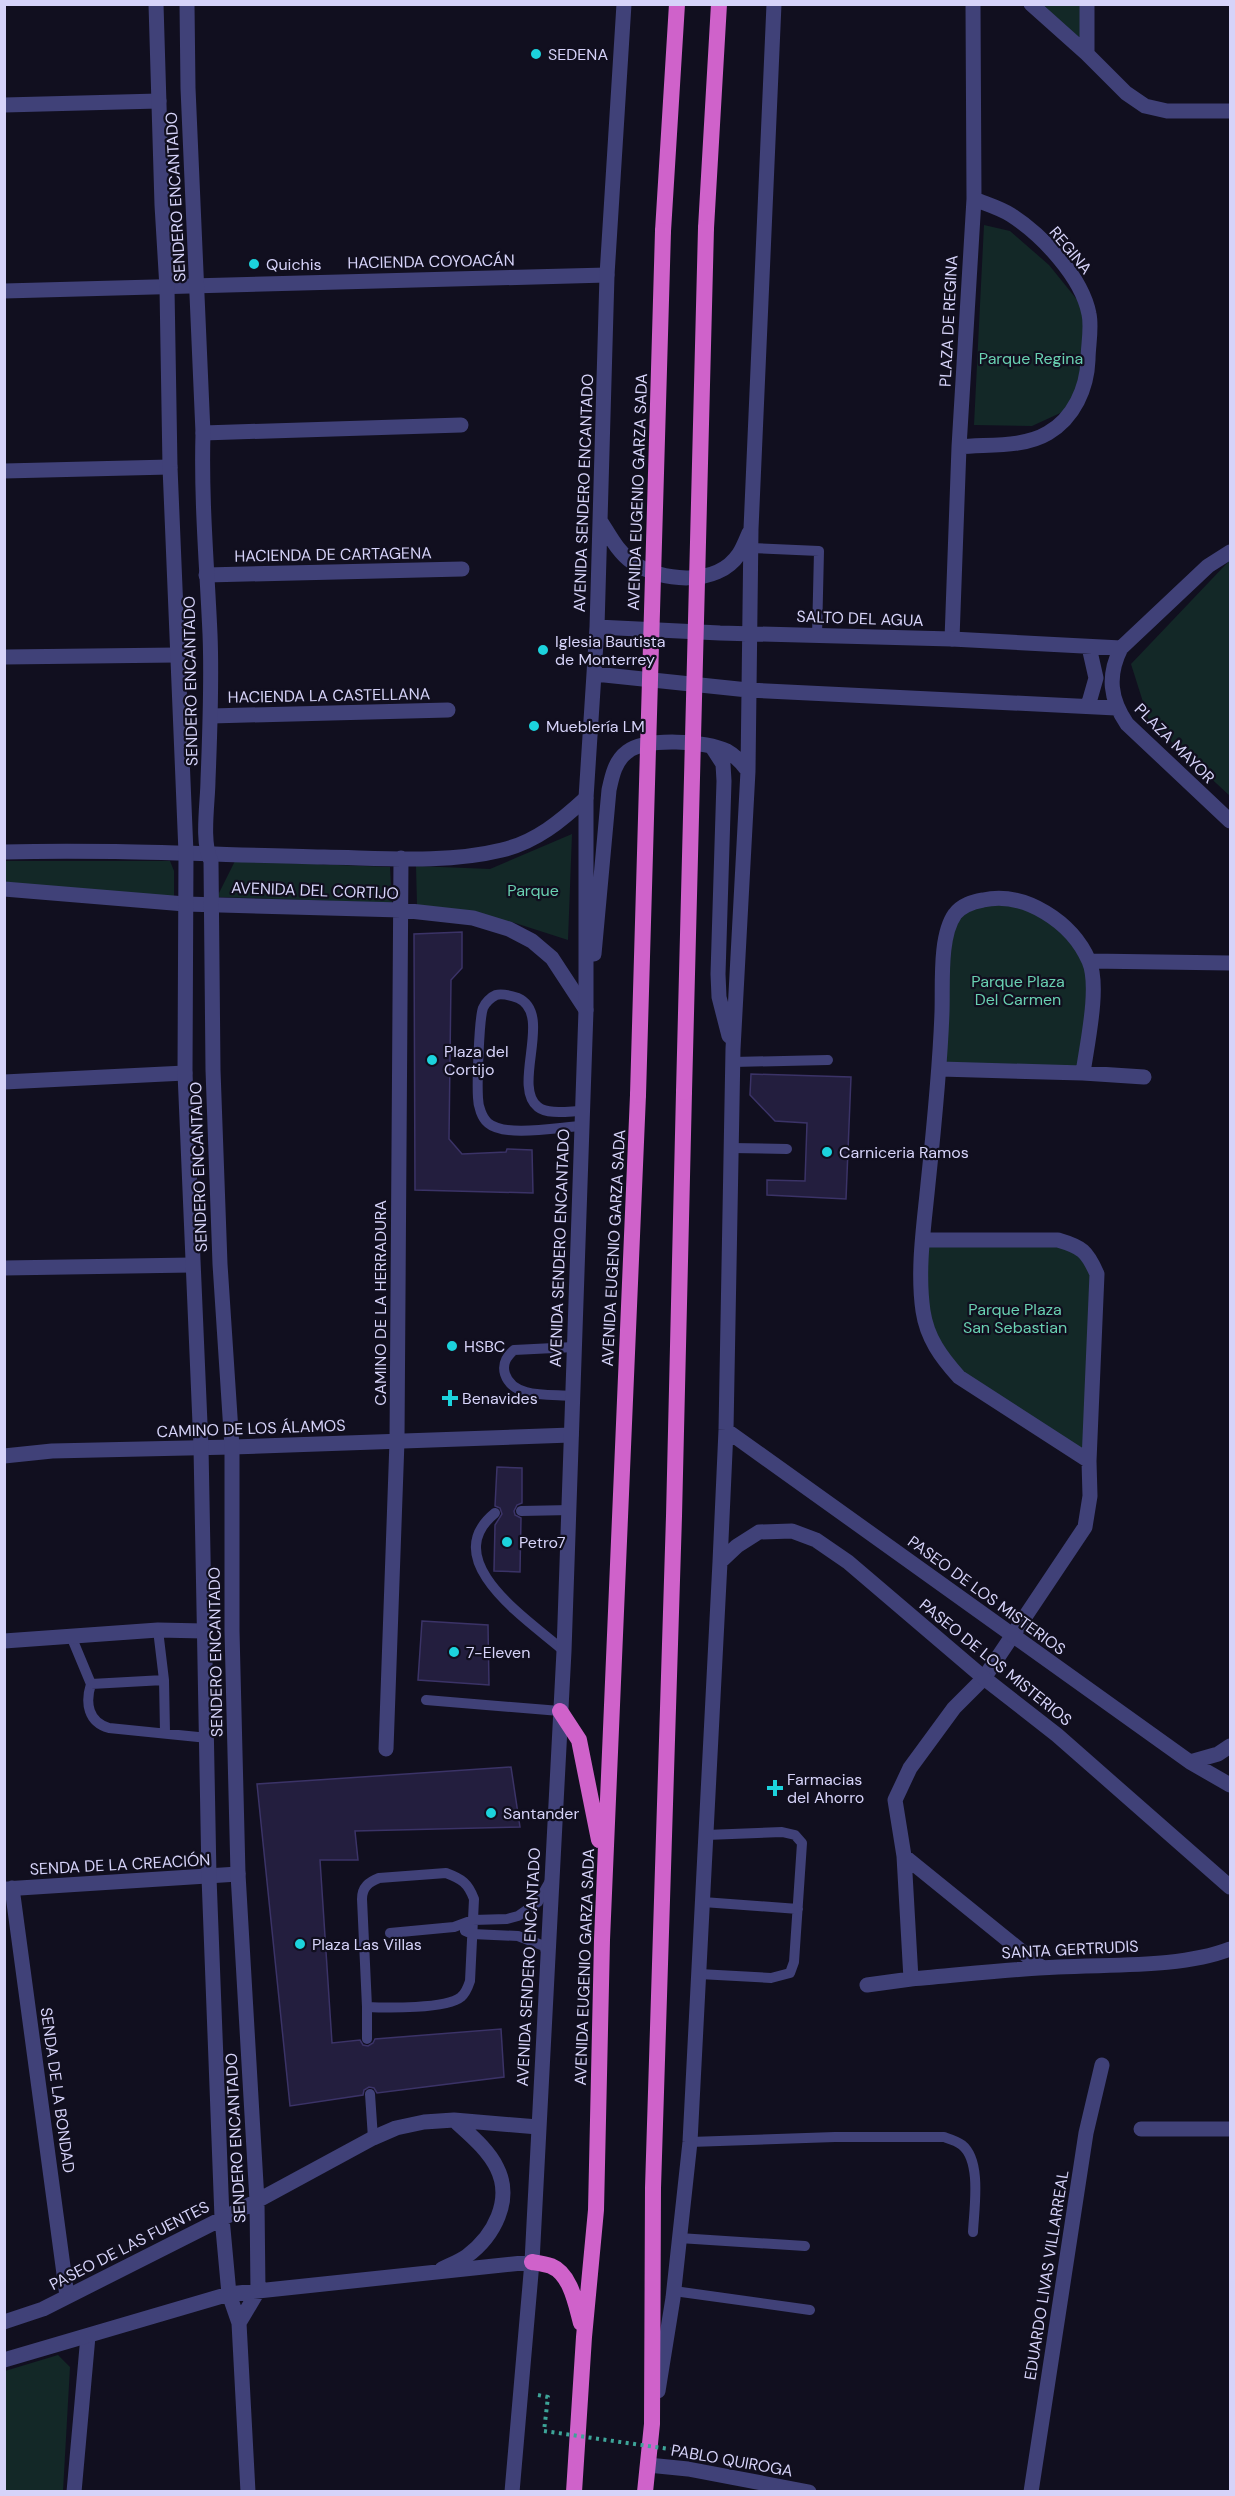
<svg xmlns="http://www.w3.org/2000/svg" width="1235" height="2496" viewBox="0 0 1235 2496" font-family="'DM Sans',sans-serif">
<rect width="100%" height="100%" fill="#110f1f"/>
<!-- green -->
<path fill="#132827" d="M1041,5H1081V40Z
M984,225L1010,231L1049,265L1083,307L1085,370L1069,409L1032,426L974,425Z
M1230,560V796L1149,721L1131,664Z
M572,834L568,940L512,922L417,905L416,866L490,869Z
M4,861H170L174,871V897L5,883Z
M235,861L390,867L392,903L217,897Z
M995,897L1054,917L1090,961L1083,1073L940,1069L943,960L955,914Z
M923,1240H1058L1082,1250L1097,1274L1089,1461L959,1377L930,1338Z
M58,2355L70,2367L63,2491H5V2371Z"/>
<!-- building -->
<path fill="#231e3e" stroke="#3b3367" stroke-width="1.5" d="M462,932V968L451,980L449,1139L462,1154L506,1152L507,1149L532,1150L533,1193L415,1190L414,934Z
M751,1074L851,1077L846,1199L767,1195V1180L805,1181L807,1123L775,1121L750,1095Z
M497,1467L522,1468V1503L517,1505L514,1511L515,1515L521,1518L520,1572L494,1571L495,1525L502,1514L500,1508L495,1506Z
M422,1621L488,1625L489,1685L418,1680Z
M511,1767L520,1827L355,1831L358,1860H320L332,2043L360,2040L363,2045L368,2046L373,2043L375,2039L501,2029L504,2077L377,2093L374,2088L369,2087L364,2090L363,2095L290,2106L257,1784Z"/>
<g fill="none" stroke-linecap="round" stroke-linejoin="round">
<!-- path -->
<path stroke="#3da498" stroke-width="4" stroke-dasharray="3 4.5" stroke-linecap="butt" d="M538,2395L548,2397L544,2431"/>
<!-- service -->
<path stroke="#404178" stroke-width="10" d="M751,548L819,551L817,636
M733,1062L828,1060
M582,1126C560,1127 505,1138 488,1123C482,1118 478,1106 478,1098C477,1084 479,1019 483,1008C485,1003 491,997 496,995C502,993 512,996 518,998C554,1014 511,1086 538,1107C548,1115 570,1111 582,1111
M731,1148L787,1149
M572,1396C550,1394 513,1399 505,1374C502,1364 506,1357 514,1350L574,1347
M521,1511L571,1510
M495,1513C436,1561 530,1621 564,1651
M158,1630L164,1680L165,1733
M71,1636L91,1684
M164,1680L91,1684C85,1703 88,1722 109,1728L208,1738
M426,1700L560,1711
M446,1873C462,1879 468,1883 474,1899L470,1981C468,1987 466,1993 461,1997C447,2009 386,2008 367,2007L362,1899C362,1887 369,1882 379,1878Z
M703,1902L798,1909
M465,1931L472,1934L518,1936L544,1946L547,1954
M390,1933L454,1927L473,1920L507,1919L518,1916L538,1902L550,1881
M699,1974L771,1978L790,1973L794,1962L802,1843L795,1835L782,1832L706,1835
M367,2039V2007
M370,2094L373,2138
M690,2142L835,2137H944C950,2139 957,2141 962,2145C982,2161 974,2209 973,2232
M679,2238L805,2246
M674,2291L810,2310"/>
<!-- minor -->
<path stroke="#404178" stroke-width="15" d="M1031,4L1087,54L1126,93L1145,106L1167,111H1230
M1087,54V4
M4,105L159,101
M4,291L607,275
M203,433L461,425
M959,447C987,444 1023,448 1048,433C1074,418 1087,388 1088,360C1088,346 1092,328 1089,314C1082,277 1042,235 1011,215C1000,208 986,204 974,199
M4,471L170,467
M206,575L462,569
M952,639L959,447L974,199L973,4
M4,657L177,655
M211,716L448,710
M4,852C111,849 218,855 324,857C382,858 445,864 502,850C536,842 561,821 586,798
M4,889L185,904L401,910L473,918L509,929L532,941L552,958L586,1010
M1090,961L1230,963
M940,1069L1083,1073L1144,1077
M1083,1073C1087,1044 1100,986 1089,961C1072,922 1025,891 983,900C972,902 962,905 955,914C939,936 943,985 942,1012C940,1070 934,1127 928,1184C924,1226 917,1269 923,1311C927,1338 941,1357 959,1377L1089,1461
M4,1082L185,1073
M923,1240H1058C1082,1247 1087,1251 1097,1274L1089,1461L1090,1496L1085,1527L984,1678L954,1708L910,1768L895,1800L904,1856L911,1979C960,1975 1009,1969 1058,1967C1111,1964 1181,1968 1230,1949
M4,1268L192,1265
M4,1456L52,1451L232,1447L571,1435
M4,1641L158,1630L204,1631
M386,1749L397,1441L401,858
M904,1856L1041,1967
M12,1888L67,2296
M4,1889L238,1874
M867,1985L911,1979
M1141,2129H1230
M648,2465L688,2469L809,2492
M74,2492L88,2336
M1031,2492L1086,2133L1102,2065"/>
<!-- tertiary -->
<path stroke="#404178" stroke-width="15" d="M156,4L162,205L167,288L170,467L186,853L185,1073L201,1447L209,1877L222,2218L229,2294L239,2323L248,2492
M187,4L188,88L203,433C201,500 207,567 210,634C212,682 210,731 208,780C208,801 201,843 211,861L213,1070L220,1264L232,1447V1631L238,1874L257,2201L258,2291L239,2323
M601,522C610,536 618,552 632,562C661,582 717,587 739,554C743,548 746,540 749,533
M1230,552L1208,566L1121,648C1107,676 1110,699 1127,724L1230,821
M597,627L720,633L952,639L1121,648
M595,674L748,690L1116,708
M1088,706L1096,678L1089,647
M712,747L723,764L724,781L718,974L719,997L729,1036
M594,954L609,790C612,776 615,761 627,752C646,737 706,741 727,751C736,756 742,763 748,771
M726,1430L1190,1762L1230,1785
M720,1562L737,1546L759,1532L792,1531L816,1540L848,1562L984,1678L1057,1735L1230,1887
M1190,1762L1218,1754L1230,1746
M442,2269C450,2265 460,2261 467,2256C494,2236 513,2200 497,2168C488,2149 469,2134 454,2120
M4,2322L43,2309L257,2201L373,2138L396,2128L424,2122L454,2120L538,2127
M4,2360L229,2294L532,2262
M658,2391L673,2298L690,2142L720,1562L726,1430L733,1049L748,771L751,529L774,4
M512,2492L532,2262L564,1651L586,1010V798L597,627L607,275L624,4"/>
<!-- trunk -->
<path stroke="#cf62ca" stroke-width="16" d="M706,228L719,4
M663,231L677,4
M560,1711L579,1740L599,1840
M532,2262C538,2263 545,2264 551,2266C571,2274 576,2305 581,2323
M574,2492L584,2337L596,2210L602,1940L638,1095
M645,2492L652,2424L653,2188L674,1516L684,1092"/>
<!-- path-bridge -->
<path stroke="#3da498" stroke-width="4" stroke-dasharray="3 4.5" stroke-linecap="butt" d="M544,2431L676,2450"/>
<!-- trunk-bridge -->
<path stroke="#cf62ca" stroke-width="16" d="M684,1092L706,228
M638,1095L663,231"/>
</g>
<!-- markers -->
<g fill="#1cd3dd" stroke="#110f1f" stroke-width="2">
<circle cx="536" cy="54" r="6"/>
<circle cx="254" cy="264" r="6"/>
<circle cx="543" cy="650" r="6"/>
<circle cx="534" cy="726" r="6"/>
<circle cx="432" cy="1060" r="6"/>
<circle cx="827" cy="1152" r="6"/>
<circle cx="452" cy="1346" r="6"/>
<path d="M447 1389h6v6h6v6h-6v6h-6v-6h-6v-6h6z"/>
<circle cx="507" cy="1542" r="6"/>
<circle cx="454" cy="1652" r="6"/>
<path d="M772 1779h6v6h6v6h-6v6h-6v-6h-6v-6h6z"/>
<circle cx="491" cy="1813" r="6"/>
<circle cx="300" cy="1944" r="6"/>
</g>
<g text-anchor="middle" stroke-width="4.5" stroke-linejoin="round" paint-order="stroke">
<!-- poi labels -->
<g font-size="16" fill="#d6d3f9" stroke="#110f1f" text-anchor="start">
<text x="548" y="60">SEDENA</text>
<text x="266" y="270">Quichis</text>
<text x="555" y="647">Iglesia Bautista<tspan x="555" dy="18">de Monterrey</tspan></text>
<text x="546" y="732">Mueblería LM</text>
<text x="444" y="1057">Plaza del<tspan x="444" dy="18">Cortijo</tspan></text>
<text x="839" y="1158">Carniceria Ramos</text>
<text x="464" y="1352">HSBC</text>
<text x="462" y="1404">Benavides</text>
<text x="519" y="1548">Petro7</text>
<text x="466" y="1658">7-Eleven</text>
<text x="787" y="1785">Farmacias<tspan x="787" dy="18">del Ahorro</tspan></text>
<text x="503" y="1819">Santander</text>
<text x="312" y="1950">Plaza Las Villas</text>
</g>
<!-- street labels -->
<g font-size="16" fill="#d6d3f9" stroke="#110f1f">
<text transform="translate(175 197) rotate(-93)" y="6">SENDERO ENCANTADO</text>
<text transform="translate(1071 250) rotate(50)" y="6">REGINA</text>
<text transform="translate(431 261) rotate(-1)" y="6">HACIENDA COYOACÁN</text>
<text transform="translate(948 321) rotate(-87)" y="6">PLAZA DE REGINA</text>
<text transform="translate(637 492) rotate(-88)" y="6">AVENIDA EUGENIO GARZA SADA</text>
<text transform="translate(583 493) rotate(-88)" y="6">AVENIDA SENDERO ENCANTADO</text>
<text transform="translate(333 554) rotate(-1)" y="6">HACIENDA DE CARTAGENA</text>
<text transform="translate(860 618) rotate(2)" y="6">SALTO DEL AGUA</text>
<text transform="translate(190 681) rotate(-91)" y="6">SENDERO ENCANTADO</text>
<text transform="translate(329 695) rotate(-1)" y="6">HACIENDA LA CASTELLANA</text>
<text transform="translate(1175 743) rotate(45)" y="6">PLAZA MAYOR</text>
<text transform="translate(315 890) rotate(2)" y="6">AVENIDA DEL CORTIJO</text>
<text transform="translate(198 1167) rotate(-92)" y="6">SENDERO ENCANTADO</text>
<text transform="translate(559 1248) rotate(-88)" y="6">AVENIDA SENDERO ENCANTADO</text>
<text transform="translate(613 1248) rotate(-87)" y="6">AVENIDA EUGENIO GARZA SADA</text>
<text transform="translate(380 1303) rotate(-90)" y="6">CAMINO DE LA HERRADURA</text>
<text transform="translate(251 1428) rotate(-2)" y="6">CAMINO DE LOS ÁLAMOS</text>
<text transform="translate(987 1595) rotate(36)" y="6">PASEO DE LOS MISTERIOS</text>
<text transform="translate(215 1652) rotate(-91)" y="6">SENDERO ENCANTADO</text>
<text transform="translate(996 1662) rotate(39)" y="6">PASEO DE LOS MISTERIOS</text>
<text transform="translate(120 1864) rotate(-3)" y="6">SENDA DE LA CREACIÓN</text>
<text transform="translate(1070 1949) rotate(-3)" y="6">SANTA GERTRUDIS</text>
<text transform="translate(528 1967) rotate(-87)" y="6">AVENIDA SENDERO ENCANTADO</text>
<text transform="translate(584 1967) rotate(-88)" y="6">AVENIDA EUGENIO GARZA SADA</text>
<text transform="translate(58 2090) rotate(82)" y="6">SENDA DE LA BONDAD</text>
<text transform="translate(235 2138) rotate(-93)" y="6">SENDERO ENCANTADO</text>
<text transform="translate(129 2245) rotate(-27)" y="6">PASEO DE LAS FUENTES</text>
<text transform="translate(1046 2275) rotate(-81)" y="6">EDUARDO LIVAS VILLARREAL</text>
<text transform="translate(732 2460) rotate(10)" y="6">PABLO QUIROGA</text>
</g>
<!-- park labels -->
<g font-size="16" fill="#69d0b1" stroke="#110f1f">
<text x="1031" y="364">Parque Regina</text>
<text x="533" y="896">Parque</text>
<text x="1018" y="987">Parque Plaza<tspan x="1018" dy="18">Del Carmen</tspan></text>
<text x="1015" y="1315">Parque Plaza<tspan x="1015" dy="18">San Sebastian</tspan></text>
</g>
</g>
<!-- border -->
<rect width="1235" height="2496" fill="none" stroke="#d6d3f9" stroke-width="12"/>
</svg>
